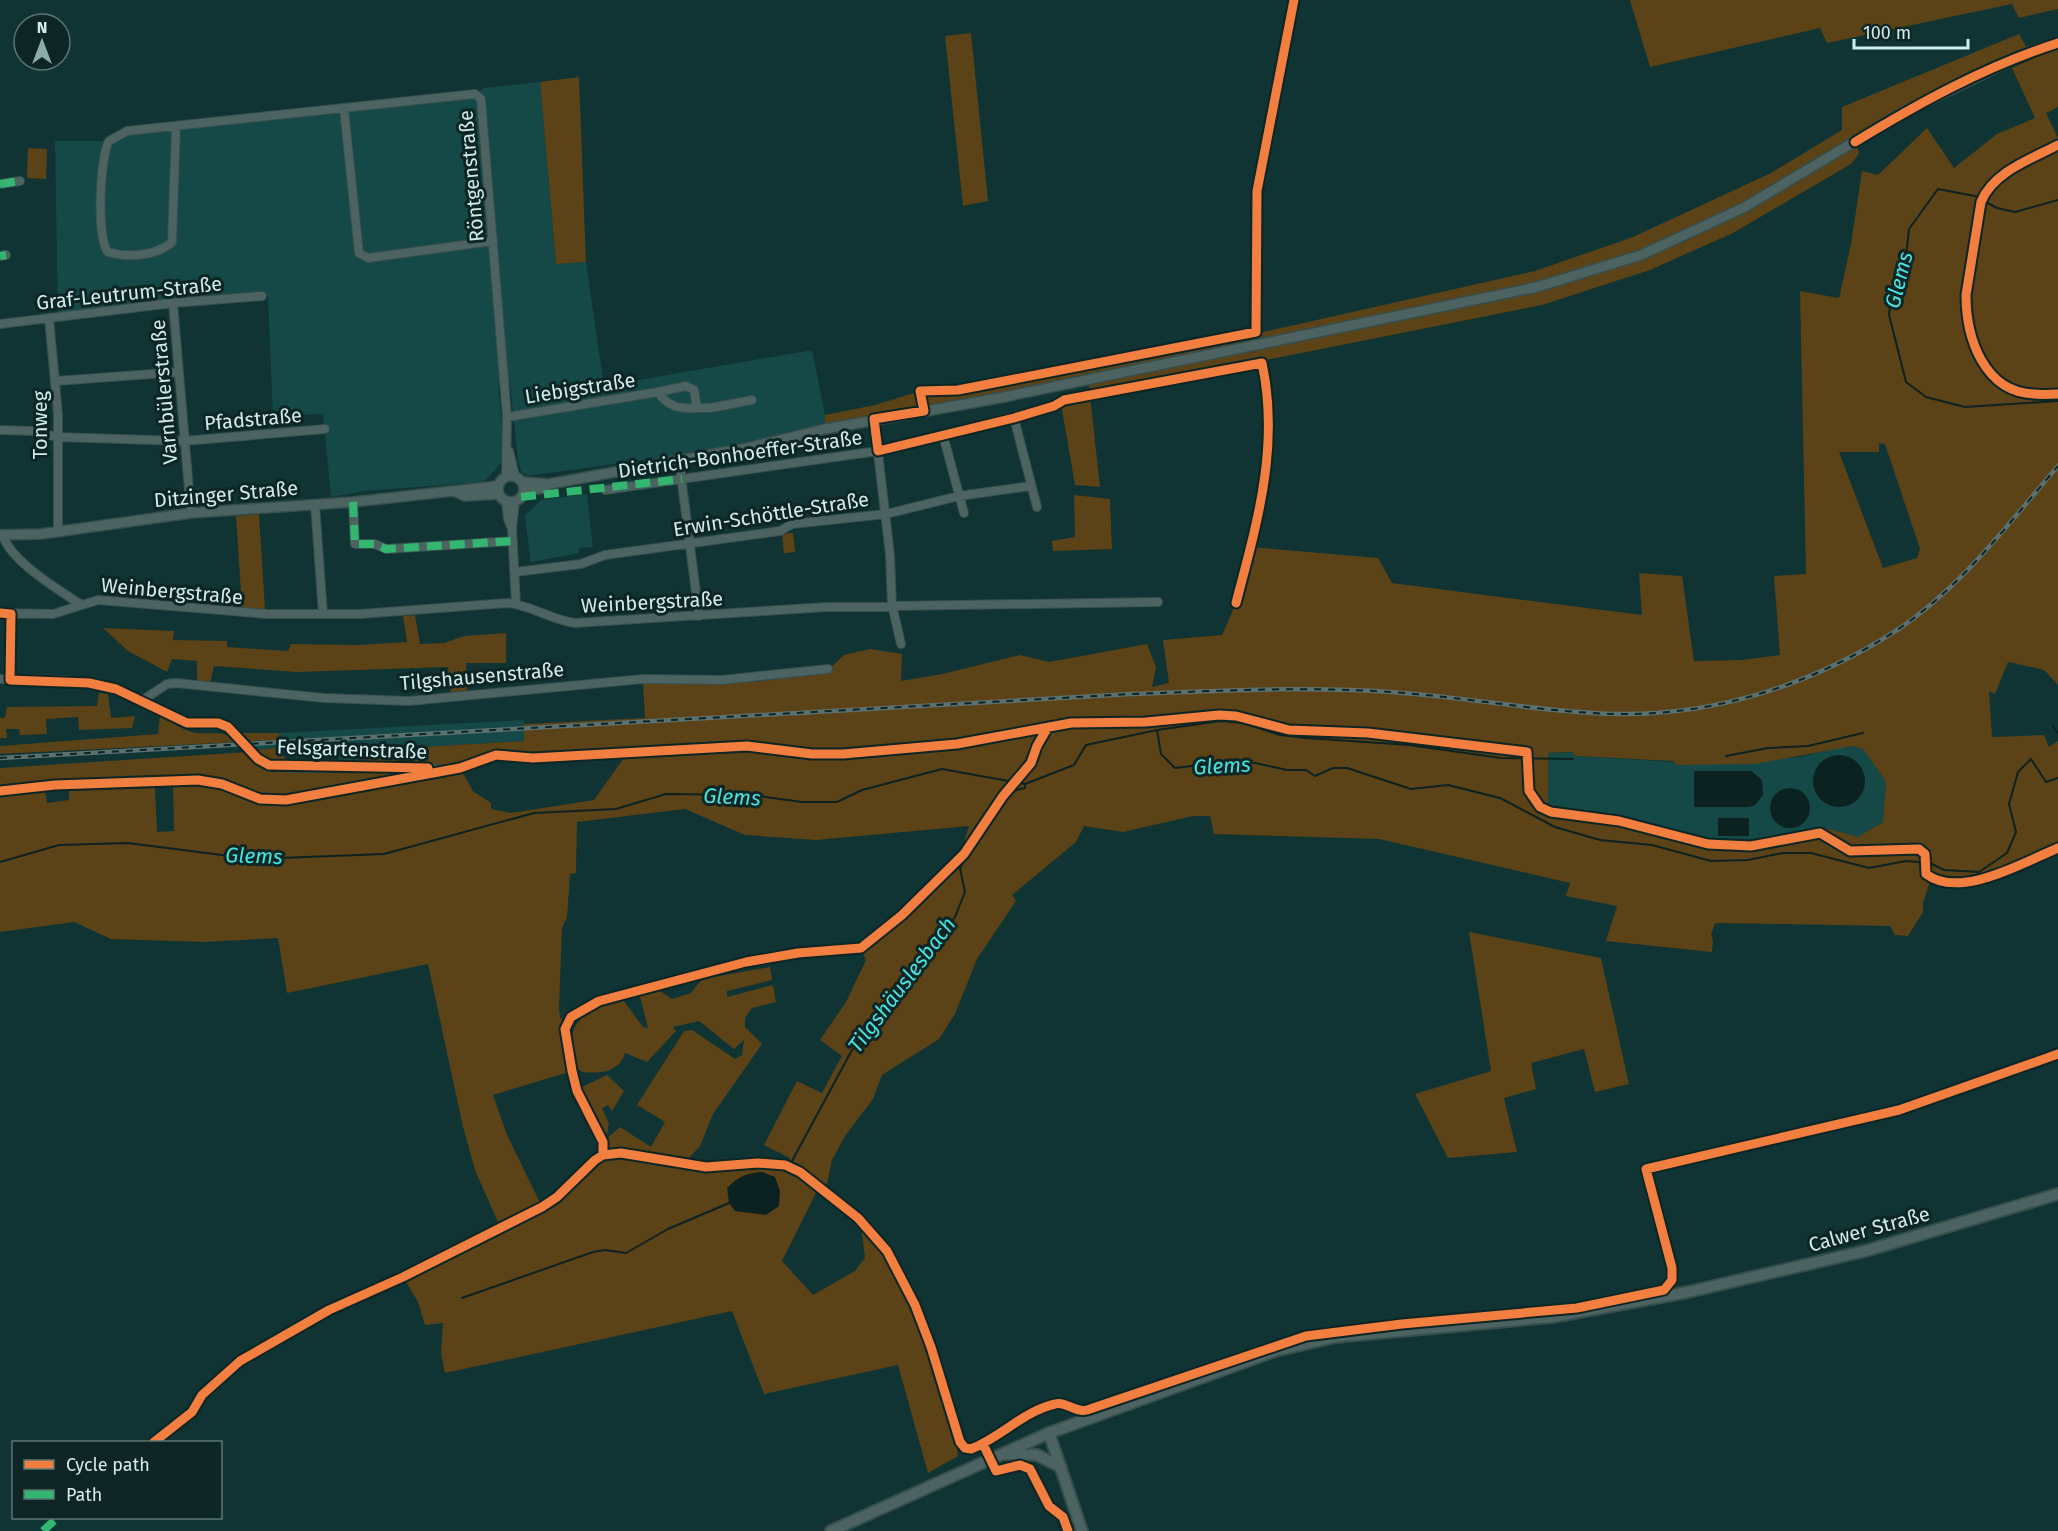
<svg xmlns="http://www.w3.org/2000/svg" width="2058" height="1531" viewBox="0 0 2058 1531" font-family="'Fira Sans',sans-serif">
<rect width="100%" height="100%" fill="#0f3433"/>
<!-- built -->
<path fill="#154947" d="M540,82L556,264L586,262L604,386L812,350L825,415V429L679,460L678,455L528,476L521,472L518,460L510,383H498L503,436L501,463L488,478L482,482L365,491L331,497L323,414L273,416L268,296L58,317L55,141H109L127,131L475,94L484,88Z
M587,494L593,547L579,548V553L531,562L525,516L541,500Z
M1867,659L524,736V741L422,747V756L339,761L337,748L332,751L280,752L279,748L256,750L248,741L279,740V733L524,720V726Z
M1852,746L1863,749L1886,782L1883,822L1857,838L1728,842L1674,835L1642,823L1553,810L1548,807V753L1572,752L1576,756L1673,762L1677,765L1802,757L1831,749Z"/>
<!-- green -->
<path fill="#5b4217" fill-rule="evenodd" d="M1630,0H2058V9L2019,18L2012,4L1827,43L1820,28L1650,67Z
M971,33L988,201L963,206L945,36Z
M2019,34L2029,52L1856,142L1859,154L1851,164L1733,233L1650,270L1542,305L1090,395L1100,487L1075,485L1061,404L1089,395V379L825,429V415L875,405L920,391L958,390L1236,338L1535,271L1633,237L1771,173L1842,130V107Z
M2058,47V107L2046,113L2058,138V685L2044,670L2008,662L1995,694L1989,691L1992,737L2044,735L2049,747L2058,741V843C2026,862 1967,896 1931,878L1923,903V912L1908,936L1895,935L1890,926L1715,923L1711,935L1713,941L1712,952L1606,941L1617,906L1566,896L1570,883L1379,839L1214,834L1210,816H1193L1123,832L1084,826L1076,842L1012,895L1016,901L977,959L955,1014L939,1039L882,1075L873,1099L845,1136L832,1160L827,1184L812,1179L788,1164L790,1158L764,1145L797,1081L822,1093L842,1056L820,1040L846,1002L866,960L861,948L902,915L906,920L958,861L969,826L816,840L745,835L685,809L577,822L576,873L570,874L567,917L562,928L559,1009L560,1017L566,1024L572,1071L493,1095L507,1135L542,1207L501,1229L475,1170L463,1127L428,964L287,993L278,938L205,942L111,939L74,922L0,932V796L45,790L47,803L69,800V791L155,788L157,832L174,831L173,779L71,781L0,788V768L248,752L266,769L272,772H334L356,760L422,756V747L524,741V724L645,718L643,683L753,682L825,673L844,655L870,649L902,654L901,681L942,674L1020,655L1049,662L1147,644L1156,667L1152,687L1169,683L1163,640L1222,635L1236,603L1251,547L1378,558L1392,583L1642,615L1639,573L1682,576L1694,661L1742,660L1780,655L1774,576L1806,574L1800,291L1839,298L1851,244L1862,171L1878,175L1927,128L1954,168L1997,134L2035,118L2012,68ZM1879,443L1885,444L1920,549L1917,558L1883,568L1839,452H1879ZM1852,746L1863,749L1886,782L1883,822L1858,837L1829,829L1814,828L1750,843L1728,842L1674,835L1622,819L1553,810L1548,807V753L1572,752L1576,756L1673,761L1677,765L1755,764ZM508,754L533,758L626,755L594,800L511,813L491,809V803L473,791L460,768C449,771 437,780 424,774ZM868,1018L875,1025L849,1046Z
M579,77L586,262L556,264L540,82Z
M28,148L47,149L46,179L27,178Z
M1074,495L1110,499L1112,549L1053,551L1052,541L1075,537Z
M259,514L265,609H242L236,516Z
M793,533L795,552L784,553L782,534Z
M415,615L420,644L444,643L464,636L506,633V663H466L467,691L451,694L448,667L297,672L214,666L210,683L197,681V661L172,659L167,672L128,651L103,628L174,631L173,640L227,641V647L288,651L291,644L359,645L407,642L403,616Z
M99,693L108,694L111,718L135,716L132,728L79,730L78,717L46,719L47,734L20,735L19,729H6L7,738H0V718H5L7,707L97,706Z
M160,716C170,721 184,731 196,733C213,735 224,729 238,742L0,754V746L158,734Z
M242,733H279V740L248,741Z
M279,748L290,768L258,759L256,750Z
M1469,932L1601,958L1629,1084L1595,1092L1584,1049L1531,1063L1536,1089L1504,1098L1517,1152L1448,1158L1415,1094L1491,1071Z
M770,967L772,980L727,991V997L773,985L776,1002L752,1008L745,1018V1027L762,1044L713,1114L700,1146L689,1158L650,1152V1149L645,1156L621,1153L603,1155V1142L620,1127L651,1147L665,1122L637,1105L684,1031L692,1030L735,1059L742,1055L744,1040L734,1049L699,1021L673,1027L676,1031L647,1062L625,1053C620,1072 600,1074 583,1072L576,1068C571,1042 566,1026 591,1012L590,1006L621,997L643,1027L648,1028L639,993L657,989L672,999L691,993L702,979Z
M607,1075L624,1091L612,1111L608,1105L602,1108L609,1124L607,1134L601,1129L580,1088Z
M623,1156C650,1158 677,1167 704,1170C747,1175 782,1152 817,1191L782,1261L813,1295L855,1271L865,1258L861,1225L885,1252L918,1318C916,1326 921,1337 928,1342L954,1432L958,1456L928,1473L898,1365L764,1394L732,1311L445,1373L441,1353L443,1323L425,1325L418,1302L403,1277L536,1213C567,1193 586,1161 623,1156Z"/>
<!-- water -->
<path fill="#0c2221" d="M1813 781a26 26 0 1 1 52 0a26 26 0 1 1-52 0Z
M1694,771H1751L1762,780L1763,795L1755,805L1749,807H1694Z
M1770 808a20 20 0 1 1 40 0a20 20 0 1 1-40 0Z
M1718,818H1749V836H1718Z
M762,1172L775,1177L780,1191L779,1206L766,1215L735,1211L729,1203L727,1188C738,1177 746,1173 762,1172Z"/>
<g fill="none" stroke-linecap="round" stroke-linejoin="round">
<!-- stream -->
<path stroke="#0c2221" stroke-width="2" d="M2058,200L2015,212L1997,208L1975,196L1938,189L1909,229L1904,276L1892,288L1889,315L1906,382L1926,397L1965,407L2058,401
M2052,725L2058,733
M1157,730L1220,721L1244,723L1280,735L1307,738L1409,745L1501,758L1573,759
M1726,756L1768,748L1808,746L1863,733
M1003,801L1016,790L1025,788V784
M0,862L59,845L128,843L253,859L384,854L534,813L616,809L666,794L752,795L802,802H837L862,790L942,769L1025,784L1074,765L1086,745L1157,730L1161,754L1175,768L1224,762L1255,763L1287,770H1306L1315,776L1333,768H1347L1411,789L1448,785L1500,798L1555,827L1600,840L1652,845L1711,861L1748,860L1783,853H1811L1869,868L1906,861L1930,863L1944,870L1979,872L2007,853L2016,832L2009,804L2018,772L2031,759L2046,782L2058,778
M792,1161L852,1050L955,917L965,892L960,868L998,809
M462,1298L593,1252L605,1250L626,1253L668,1229L729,1203"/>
<defs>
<path id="minor" d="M344,109L359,253L368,258L493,241
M176,127L172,242C157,256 127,258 108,252C96,238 100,156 109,141L127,131L475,94L481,99L507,417L506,477
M0,184L20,181
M0,256L6,255
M173,303L191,513
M49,318L58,414V531
M0,324L173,303L262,296
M56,381L179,372
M697,408H710L752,400
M507,417L658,392C668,407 679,409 697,408L694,390L686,386L658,392
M1014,418L1037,507
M874,419L890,555L892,605L901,644
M0,430L33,431L57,437L184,441L325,429
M943,435L964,513
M509,451L515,476
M679,460L699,616
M605,490L878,451L1054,406
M506,501L508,519L512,529L516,604
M353,502L355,544H375L386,549L513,541
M315,504L323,614
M512,529L515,501
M3,535C9,560 59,590 80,604
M515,572L581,564L605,555L780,531L792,524L886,514L959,496L1031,486
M0,613L53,614L98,600L267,614H360L507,603C531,605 551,620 575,623L827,607L1158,602
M0,679C37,680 79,677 115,689C140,697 161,714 186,722C208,729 222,716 241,739
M10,680L11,614
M143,700L167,684L176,683L324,698L409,701L643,679L722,680L828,669
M258,759L269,765L290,768L426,767L436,769L437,773"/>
<path id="tertiary" d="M498 489a13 13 0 1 1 26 0a13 13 0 1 1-26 0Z
M522,482L549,484
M524,491L543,488L549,484L747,448L825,429L999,398L1537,287L1641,255L1745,207L1904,112L2029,52L2058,43
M456,492L465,496L499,494
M0,535L41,534L191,513L353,502L498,486"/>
<path id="secondary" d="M1049,1433L1082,1531
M1004,1454L1037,1455L1061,1467
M831,1531L1049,1433L1275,1351L1335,1337L1552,1317L1688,1292L1865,1251L2058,1194"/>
</defs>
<!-- minor casing -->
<use href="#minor" stroke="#364f4d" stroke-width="10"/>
<!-- tertiary casing -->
<use href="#tertiary" stroke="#364f4d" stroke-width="12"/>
<!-- secondary casing -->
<use href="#secondary" stroke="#364f4d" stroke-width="14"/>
<!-- minor -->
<use href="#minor" stroke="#4c6362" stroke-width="8"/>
<!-- tertiary -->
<use href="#tertiary" stroke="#4c6362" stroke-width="9"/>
<!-- secondary -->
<use href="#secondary" stroke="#4c6362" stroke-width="10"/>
<defs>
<path id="rail" d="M0,758L1131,694C1218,691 1305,686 1391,692C1466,697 1540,712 1615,714C1714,716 1811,685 1894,632C1960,589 2008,524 2058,466"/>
</defs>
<!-- rail casing -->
<use href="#rail" stroke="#5c7070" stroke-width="4.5"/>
<!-- rail -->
<use href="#rail" stroke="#0d2524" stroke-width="2" stroke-dasharray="7" stroke-linecap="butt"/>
<defs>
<path id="minor-bridge" d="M241,739L258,759"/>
</defs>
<!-- minor-bridge casing -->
<use href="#minor-bridge" stroke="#364f4d" stroke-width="10" stroke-linecap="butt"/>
<!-- minor-bridge -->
<use href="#minor-bridge" stroke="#4c6362" stroke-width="8"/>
<!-- quiet -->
<path stroke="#33b770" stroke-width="8" stroke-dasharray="15 8" stroke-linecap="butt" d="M0,184L20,181
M0,256L6,255
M521,497L682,479
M353,502L355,544H375L386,549L513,541
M43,1531L57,1518"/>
<defs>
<path id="cycleway" d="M1855,142C1919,103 1986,66 2058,43
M2058,145C2031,159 1993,172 1981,202L1966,295C1966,338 1984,392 2034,394C2042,395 2050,394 2058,394
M1236,603C1257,523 1280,446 1262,363L1064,400L1054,406L1014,418L878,451L874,419L924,411L920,391L958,390L1256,332L1257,191L1294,0
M0,613L11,614L10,680L89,683L116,689L187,723H218L228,727L258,759L269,765L428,768
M0,791L55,785L198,780L222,784L260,799L286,800L460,768L496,755L533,758L747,746L812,754H843L957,744L1071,723L1146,722L1219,715L1236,716L1289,730L1368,733L1527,752L1529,791L1540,807L1551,812L1619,821L1708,844L1751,846L1820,833L1850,851L1919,849L1925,854L1926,874C1960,900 2024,862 2058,848
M603,1155V1142L577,1091L572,1071L565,1029L571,1017L599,1001L746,962L798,953L861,948L902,915L964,854L1003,796L1031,763L1037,746L1048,727
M154,1442L192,1412L202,1395L240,1361L329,1310L403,1277L542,1207L557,1197L595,1160L603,1155L621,1153L706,1167L758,1163L785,1165L800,1172L858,1218L887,1251L915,1305L931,1347L960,1442L965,1448L971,1449C1001,1437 1024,1411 1055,1404C1066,1401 1075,1413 1087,1410L1306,1336L1402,1324L1577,1308L1664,1290L1672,1280V1268L1646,1169L1899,1110L2058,1054
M983,1444L996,1471L1020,1465L1030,1469L1049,1506L1063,1517L1068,1531"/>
</defs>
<!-- cycleway casing -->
<use href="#cycleway" stroke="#0d2524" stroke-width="13"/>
<!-- cycleway -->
<use href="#cycleway" stroke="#f27e40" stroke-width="9"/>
</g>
<g text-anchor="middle" stroke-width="6" stroke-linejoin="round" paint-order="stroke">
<!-- street labels -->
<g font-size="20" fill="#d0edeb" stroke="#0d2524">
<text transform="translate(471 176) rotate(-95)" y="7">Röntgenstraße</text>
<text transform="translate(129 293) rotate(-6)" y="7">Graf-Leutrum-Straße</text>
<text transform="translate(580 388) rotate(-9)" y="7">Liebigstraße</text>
<text transform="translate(164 392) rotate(-95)" y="7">Varnbülerstraße</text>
<text transform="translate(253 419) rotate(-5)" y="7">Pfadstraße</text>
<text transform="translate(40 425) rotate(-90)" y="7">Tonweg</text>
<text transform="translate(740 454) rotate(-8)" y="7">Dietrich-Bonhoeffer-Straße</text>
<text transform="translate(226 494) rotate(-5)" y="7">Ditzinger Straße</text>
<text transform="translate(771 514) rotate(-9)" y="7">Erwin-Schöttle-Straße</text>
<text transform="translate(172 591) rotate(5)" y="7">Weinbergstraße</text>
<text transform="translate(652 602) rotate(-3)" y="7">Weinbergstraße</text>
<text transform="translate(482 676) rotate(-5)" y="7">Tilgshausenstraße</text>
<text transform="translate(352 749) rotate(2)" y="7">Felsgartenstraße</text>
<text transform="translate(1869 1229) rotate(-15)" y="7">Calwer Straße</text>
</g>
<!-- water labels -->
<g font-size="21" font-style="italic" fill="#46e6e0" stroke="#0d2524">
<text transform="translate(1899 280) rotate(-76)" y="7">Glems</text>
<text transform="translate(1222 766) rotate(-3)" y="7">Glems</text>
<text transform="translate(732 797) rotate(3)" y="7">Glems</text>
<text transform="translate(254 856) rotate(2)" y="7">Glems</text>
<text transform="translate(902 985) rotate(-53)" y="7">Tilgshäuslesbach</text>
</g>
</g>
<!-- legend -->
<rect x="12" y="1441" width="210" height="78" fill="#0d2524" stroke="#5b7574" stroke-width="1.5"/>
<rect x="24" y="1460" width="30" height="9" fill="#f27e40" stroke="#5b7574" stroke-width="1.5"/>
<text x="66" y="1471" font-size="18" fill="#d0edeb">Cycle path</text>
<rect x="24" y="1490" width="30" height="9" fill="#33b770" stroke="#5b7574" stroke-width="1.5"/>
<text x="66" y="1501" font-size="18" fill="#d0edeb">Path</text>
<!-- north arrow -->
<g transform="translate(42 42)"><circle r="28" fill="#0d2524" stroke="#5b7574" stroke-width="1.5"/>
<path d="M0-4.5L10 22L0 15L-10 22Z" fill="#8cacab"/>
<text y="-9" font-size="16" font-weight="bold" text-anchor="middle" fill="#d0edeb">N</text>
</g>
<!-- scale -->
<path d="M1854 39v9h114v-9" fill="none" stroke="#d0edeb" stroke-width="3"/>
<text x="1863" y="39" font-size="18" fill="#d0edeb" stroke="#0d2524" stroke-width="4.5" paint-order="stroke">100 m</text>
</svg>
